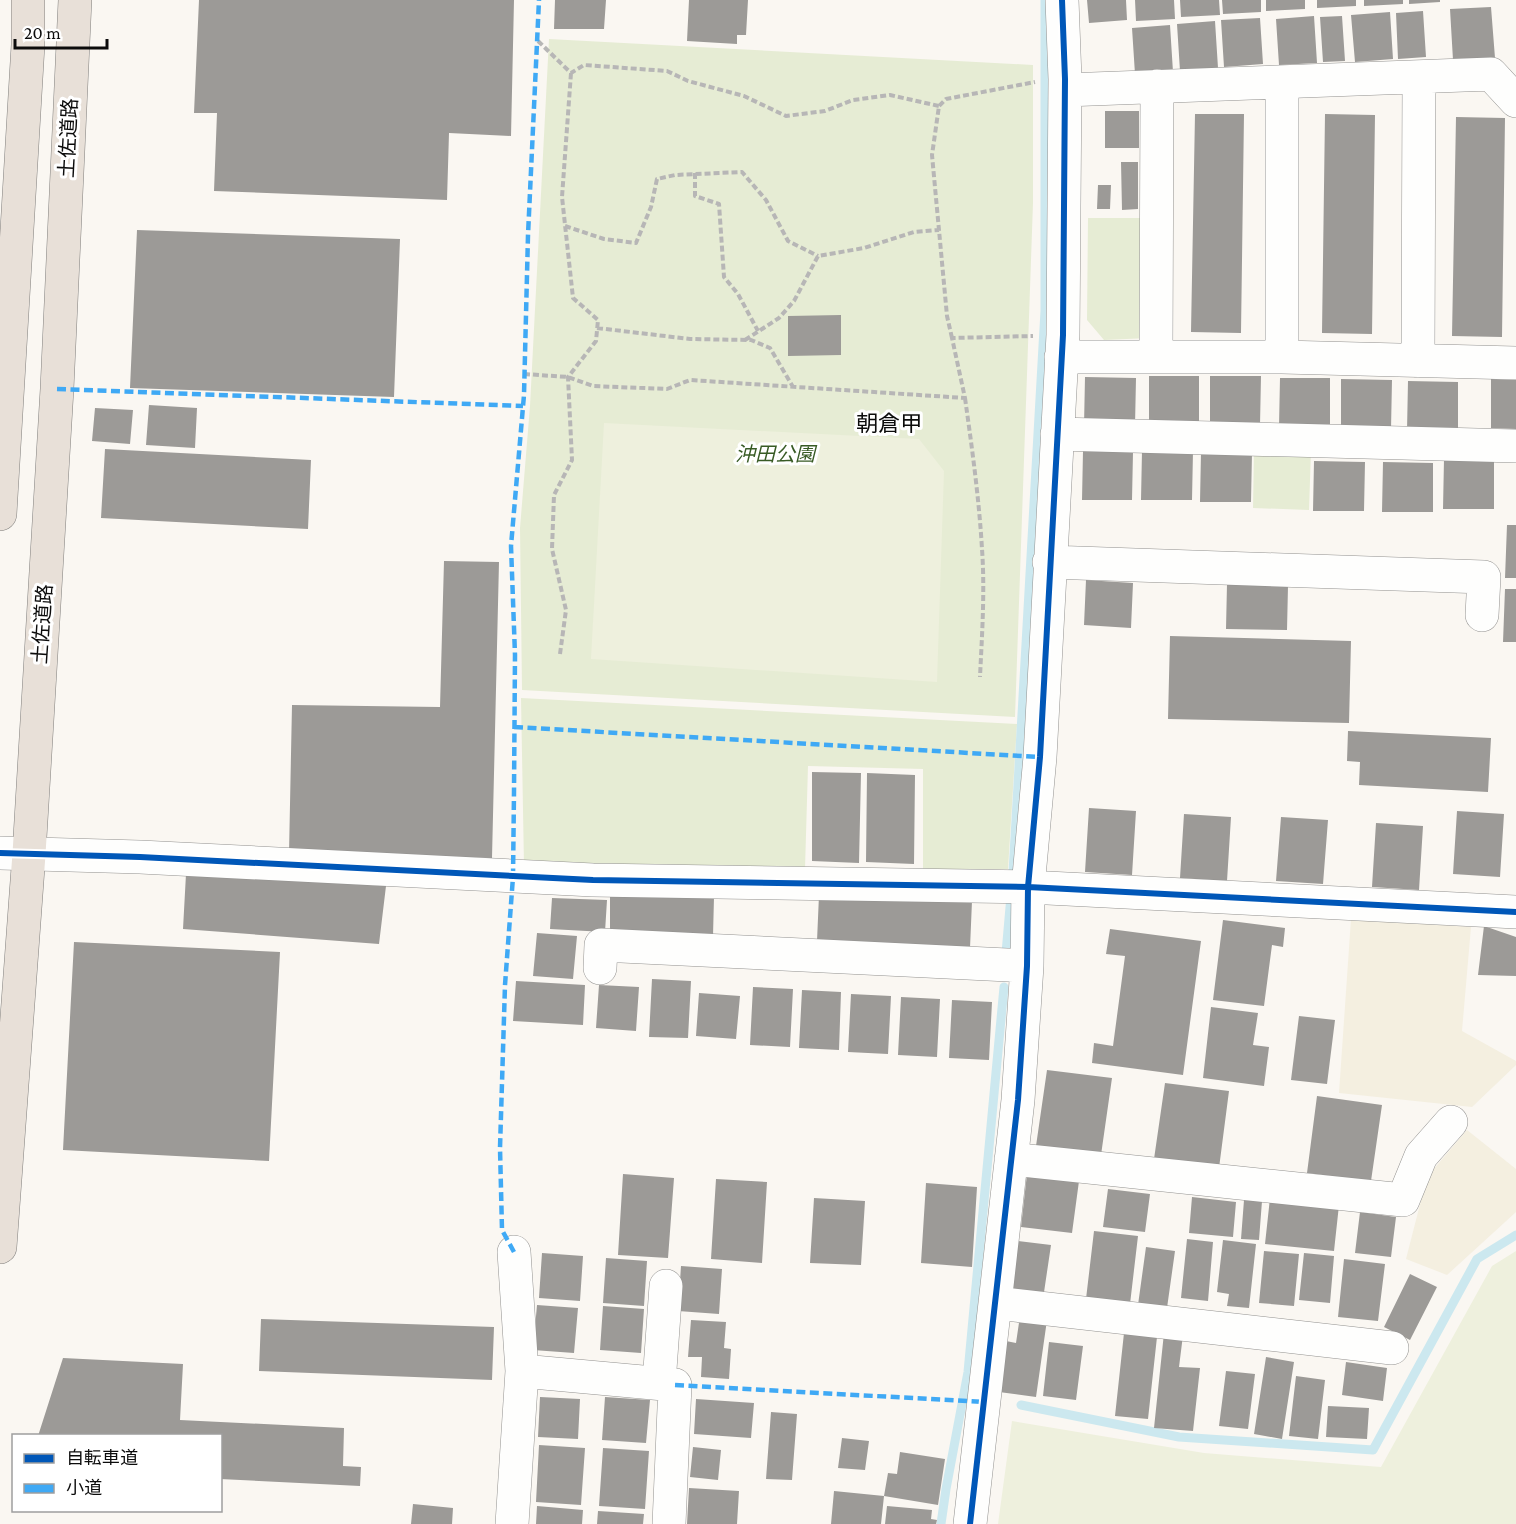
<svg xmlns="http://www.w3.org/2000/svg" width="1516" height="1524" viewBox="0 0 1516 1524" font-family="'Crimson Pro','Noto Sans JP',serif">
<rect width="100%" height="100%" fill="#faf7f2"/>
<!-- farmland -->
<path fill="#f4efe0" d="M1351,919L1471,927L1462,1031L1516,1061V1065L1472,1107L1339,1093Z
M1467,1130L1516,1169V1212L1447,1275L1406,1259L1427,1177Z"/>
<!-- green -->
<path fill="#e6ecd4" d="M549,39L1033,65V203L1015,717L522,690L520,528L530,406Z
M1088,218H1149V338L1104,340L1087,320Z
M1254,449L1311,451L1309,510L1253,508Z
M521,698L1017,724L1008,869H923V769L808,766L805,869L524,866Z"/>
<!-- pitch -->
<path fill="#eef0dd" d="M604,423L919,439L944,471L937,682L591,659Z
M1516,1251V1524H998L1012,1421L1204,1453L1381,1467L1492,1266Z"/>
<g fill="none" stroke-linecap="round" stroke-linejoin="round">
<!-- stream -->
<path stroke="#cce8ef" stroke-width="9" d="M1013,872L1045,311V0
M1006,953L1011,896
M1021,1405L1179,1437L1373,1450L1477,1259L1516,1235
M941,1524L946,1489L968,1372L1004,987"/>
</g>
<!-- building -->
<path fill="#9c9a97" d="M199,0H514L511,136L449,133L447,200L214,191L217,113H194Z
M555,0H606L604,29H554Z
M689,0H748L746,35H737V44L687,41Z
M1087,0H1126L1127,20L1089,23Z
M1135,0H1174L1175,19L1136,21Z
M1180,0H1219L1220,15L1181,17Z
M1222,0H1261V12L1223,14Z
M1266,0H1305V9L1266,11Z
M1317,0H1356V6L1317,8Z
M1364,0H1403V4L1364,6Z
M1409,0H1440V2L1409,4Z
M1491,7L1495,58L1453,60L1450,9Z
M1423,11L1426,57L1398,59L1396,13Z
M1390,12L1393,59L1355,62L1351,15Z
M1314,16L1317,63L1279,65L1276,19Z
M1342,16L1345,61L1323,62L1320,17Z
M1260,18L1263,64L1224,67L1221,20Z
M1215,21L1218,68L1180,71L1177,24Z
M1170,25L1173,72L1135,74L1132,28Z
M1105,111H1139V148H1105Z
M1195,114H1244L1241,333L1191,332Z
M1325,114L1375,115L1372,334L1322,333Z
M1456,117L1505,118L1502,337L1452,336Z
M1121,162H1138V209L1122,210Z
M1098,185H1111L1110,209H1097Z
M137,230L400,239L394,397L130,388Z
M841,315V355L788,356V316Z
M1149,376H1199V425H1149Z
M1210,376H1261L1260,425H1210Z
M1085,377L1136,378L1135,426H1084Z
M1280,378H1330V427H1279Z
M1341,379L1392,380L1391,429L1341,428Z
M1491,379L1516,380V429L1491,428Z
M1408,381L1458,382V431H1407Z
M149,405L197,408L195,448L146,445Z
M95,408L133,410L130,444L92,441Z
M105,449L311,460L308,529L101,518Z
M1083,451L1133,452L1132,500H1082Z
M1142,451H1193L1192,500H1141Z
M1201,452L1252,453L1251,502H1200Z
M1444,459L1494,460V509H1443Z
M1314,461L1365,462L1364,511H1313Z
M1383,462L1433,463V512H1382Z
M1507,525H1516V578H1505Z
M444,561L499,562L492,858L289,854L292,705L440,707Z
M1086,580L1133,583L1131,628L1084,625Z
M1227,584L1288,586L1287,630L1226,629Z
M1505,589H1516V642H1503Z
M1170,636L1351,641L1349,723L1168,719Z
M1348,731L1491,738L1488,792L1359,785L1360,762L1347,761Z
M812,772L861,773L859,863L812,861Z
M867,773L915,775L914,864L866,862Z
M1089,808L1136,811L1132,875L1085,872Z
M1457,811L1504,814L1500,877L1453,874Z
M1184,814L1231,817L1227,881L1180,878Z
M1281,817L1328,820L1323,884L1276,881Z
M1376,823L1423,826L1419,890L1372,887Z
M186,874L386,886L379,944L183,929Z
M610,895L714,897L713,936L610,934Z
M819,895L972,901L970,948L817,941Z
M552,898L607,900L605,932L550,929Z
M1223,920L1285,928L1283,947L1272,945L1264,1006L1213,1000Z
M1484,926L1516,937V976L1478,975Z
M1110,929L1201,941L1183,1075L1092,1063L1094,1043L1113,1046L1125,956L1106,954Z
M537,933L577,936L573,979L533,976Z
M74,942L280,952L269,1161L63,1150Z
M652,979L691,981L688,1038L649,1037Z
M516,981L585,985L583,1025L513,1021Z
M599,985L639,987L636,1031L596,1028Z
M753,987L793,989L790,1047L750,1045Z
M802,990L841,992L839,1050L799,1048Z
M699,993L740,996L736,1039L696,1036Z
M851,994L891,996L888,1054L848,1052Z
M901,997L940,999L937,1057L898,1055Z
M952,1000L992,1002L989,1060L949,1058Z
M1211,1007L1258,1013L1253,1045L1269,1047L1264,1086L1203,1078Z
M1299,1016L1335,1020L1327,1084L1291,1080Z
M1047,1070L1112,1078L1101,1155L1036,1146Z
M1165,1083L1229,1091L1219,1168L1154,1159Z
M1317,1096L1382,1105L1371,1181L1307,1173Z
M623,1174L674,1178L668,1258L618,1255Z
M1027,1174L1079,1181L1072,1233L1021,1227Z
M716,1179L767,1182L762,1263L711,1259Z
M926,1183L977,1187L972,1267L921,1263Z
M1108,1189L1150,1194L1145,1232L1103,1227Z
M1192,1197L1236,1202L1233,1237L1189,1233Z
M814,1198L865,1201L861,1265L810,1263Z
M1270,1198L1339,1205L1334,1251L1265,1244Z
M1244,1200L1262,1201L1259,1240L1241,1239Z
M1360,1212L1396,1217L1391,1257L1355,1253Z
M1094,1231L1138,1236L1130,1304L1086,1299Z
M1187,1239L1213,1242L1208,1301L1181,1298Z
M1223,1240L1256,1244L1249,1308L1227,1306L1229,1294L1217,1292Z
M1018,1241L1051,1245L1043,1299L1010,1294Z
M1146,1247L1175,1251L1167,1308L1138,1305Z
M1264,1251L1299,1254L1294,1306L1259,1303Z
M542,1253L583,1256L580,1301L539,1298Z
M1304,1253L1334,1256L1330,1303L1299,1300Z
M606,1258L647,1261L644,1306L603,1303Z
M1344,1259L1385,1264L1378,1321L1338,1317Z
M681,1266L722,1269L719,1314L678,1311Z
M1410,1274L1437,1287L1410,1340L1384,1327Z
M537,1305L578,1308L574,1353L533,1350Z
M603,1306L644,1309L641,1353L600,1350Z
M1020,1316L1047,1320L1036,1397L999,1392L1006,1341L1016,1343Z
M261,1319L494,1327L492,1380L259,1371Z
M691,1320L726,1322L724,1348L731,1349L729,1379L701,1377L702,1357H688Z
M1124,1333L1157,1337L1148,1419L1115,1416Z
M1164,1333L1183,1335L1179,1367L1200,1368L1193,1431L1154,1428Z
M1049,1342L1083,1346L1076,1400L1043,1396Z
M1266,1357L1294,1362L1282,1439L1254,1434Z
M63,1358L183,1364L180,1420L344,1428L343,1466L361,1467L360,1486L220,1479V1436H38Z
M1346,1362L1387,1368L1383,1401L1342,1395Z
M1226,1371L1255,1374L1248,1429L1219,1426Z
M1296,1376L1325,1380L1318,1439L1289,1436Z
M540,1397L580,1399L578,1439L538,1437Z
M605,1397L650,1400L646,1443L602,1440Z
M696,1399L754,1403L751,1438L694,1434Z
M1328,1406L1369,1408L1367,1439L1326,1437Z
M771,1412L797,1414L792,1480L766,1479Z
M842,1438L869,1441L865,1470L838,1468Z
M539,1445L585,1448L581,1505L536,1502Z
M693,1447L721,1450L718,1480L690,1477Z
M603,1448L649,1451L645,1509L599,1506Z
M900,1452L945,1459L938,1505L884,1496L888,1473L897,1474Z
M689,1488L739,1491L737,1524H687Z
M834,1491L884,1496L881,1524H831Z
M413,1504L453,1508L452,1524H411Z
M537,1506L583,1510L582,1524H536Z
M887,1506L932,1510L931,1519L937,1520L936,1524H885Z
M598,1511L644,1514L643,1524H597Z"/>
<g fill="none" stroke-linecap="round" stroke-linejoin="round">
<defs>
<path id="minor" d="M1282,82V357
M1065,90L1491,74L1516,101
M1061,357H1282L1516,363
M1156,357L1157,86
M1418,361L1419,77
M1057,434L1516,446
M1049,562L1484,577L1482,615
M0,853L140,857L593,880L1028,887L1516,912
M600,968L601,945L1027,966
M1011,1159L1403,1200L1421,1156L1451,1122
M514,1252L522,1371L675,1385L669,1524
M996,1303L1392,1348
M659,1383L666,1286
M512,1524L522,1371
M970,1524L1018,1100L1027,966L1028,887L1040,757L1063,335L1065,79L1062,0"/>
<path id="trunk" d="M0,514L28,45V0
M0,1247L29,854L57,389L75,0"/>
</defs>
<!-- minor casing -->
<use href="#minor" stroke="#939290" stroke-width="34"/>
<!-- trunk casing -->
<use href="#trunk" stroke="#807f7d" stroke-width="34"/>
<!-- path -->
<path stroke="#b7b6b6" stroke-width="4" stroke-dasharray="6 3" stroke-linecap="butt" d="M538,41L571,73L584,65L667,71L688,81L744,96L786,116L825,111L853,100L890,95L939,106
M695,173V196L719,204L724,277L738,294L758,331
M565,226L604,239L636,243L651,207L657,179L675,175L742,172L766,200L788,241L818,256
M597,328L690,339L751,340L770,348L793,387
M952,338L947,316L932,155L939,106L946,99L1035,82
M745,340L779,318L794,301L818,256L864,248L914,232L939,230
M524,374L568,377L593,386L667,389L690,380L965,398L952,338L1033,336
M965,398C972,448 979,498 982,549C985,591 982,635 980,677
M560,654L566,610L552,549L554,495L572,460L568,377L596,341L598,320L573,298L562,197L571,73"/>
<!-- minor -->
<use href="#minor" stroke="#fefefd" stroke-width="33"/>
<!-- trunk -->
<use href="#trunk" stroke="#e8e0d8" stroke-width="33"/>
<!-- quiet -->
<path stroke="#3fa9f5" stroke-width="4.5" stroke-dasharray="9 4.5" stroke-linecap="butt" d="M57,389L523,406
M514,727L1040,757
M514,1252L502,1230L500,1148L505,985L513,877L514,792L515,655L511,546L524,395L528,235L539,0
M675,1385L984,1402"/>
<defs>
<path id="cycleway" d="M0,853L140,857L593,880L1028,887L1516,912
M970,1524L1018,1100L1027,966L1028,887L1040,757L1063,335L1065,79L1062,0"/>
</defs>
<!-- cycleway casing -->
<use href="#cycleway" stroke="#fff" stroke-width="10"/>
<!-- cycleway -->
<use href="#cycleway" stroke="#0057b8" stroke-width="6"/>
</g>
<g text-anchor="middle" stroke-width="6" stroke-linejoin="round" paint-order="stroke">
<!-- street labels -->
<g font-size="20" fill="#0c0c0c" stroke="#fff">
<text transform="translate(68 138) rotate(-87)" y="7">土佐道路</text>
<text transform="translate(42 624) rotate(-86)" y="7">土佐道路</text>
</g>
<!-- park labels -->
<g font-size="20" font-style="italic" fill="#385b25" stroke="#fff">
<text x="775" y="461">沖田公園</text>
</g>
<!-- quarter labels -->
<g font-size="22" fill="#0c0c0c" stroke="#fff">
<text x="889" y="431">朝倉甲</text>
</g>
</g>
<!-- legend -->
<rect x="12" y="1434" width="210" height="78" fill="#ffffff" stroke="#9e9e9e" stroke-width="1.5"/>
<rect x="24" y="1454" width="30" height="9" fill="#0057b8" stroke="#9e9e9e" stroke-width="1.5"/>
<text x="66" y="1464" font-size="18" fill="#0c0c0c">自転車道</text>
<rect x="24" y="1484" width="30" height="9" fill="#3fa9f5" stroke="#9e9e9e" stroke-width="1.5"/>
<text x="66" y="1494" font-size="18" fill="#0c0c0c">小道</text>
<!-- scale -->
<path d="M15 39v9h92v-9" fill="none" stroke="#0c0c0c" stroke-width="3"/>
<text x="24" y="39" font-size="18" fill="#0c0c0c" stroke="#ffffff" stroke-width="4.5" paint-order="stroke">20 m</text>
</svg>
